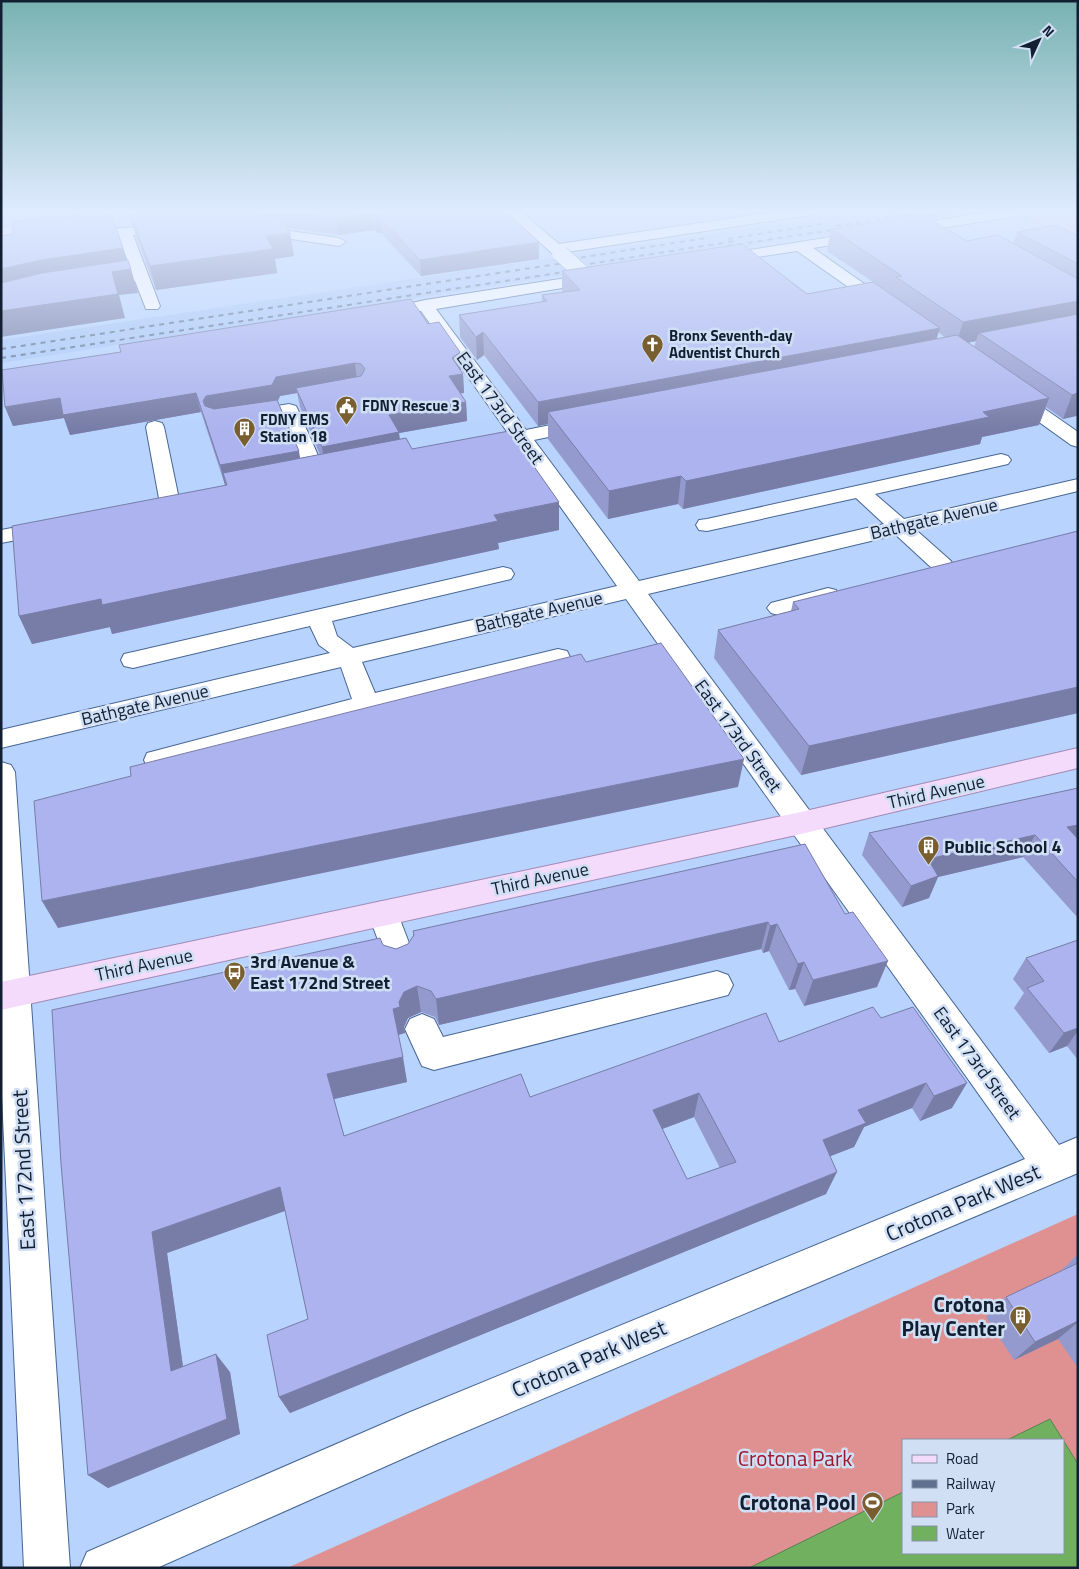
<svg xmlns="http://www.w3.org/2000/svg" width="1079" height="1569" viewBox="0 0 1079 1569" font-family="'Titillium Web',sans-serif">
<rect width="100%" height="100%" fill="#b7d3fe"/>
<!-- built -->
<path fill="#a8c7f6" d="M873,210H982L1,363V340Z"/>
<!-- green -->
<path fill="#df9191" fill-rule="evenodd" d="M1078,1214V1568H287ZM903,1440H1063V1553H903Z"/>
<!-- water -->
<path fill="#71b05f" stroke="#548452" d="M1050,1419L1078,1464V1568H749L903,1492V1553H1063V1440H1007Z"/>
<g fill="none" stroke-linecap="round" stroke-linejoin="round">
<defs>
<path id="minor" d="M504,210H519L559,244L787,210H823L816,214L567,252L565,256H555Z
M1002,210H1037L1030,214L813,248L893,304L895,307L893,310H881L797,251L718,263L711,259L718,255Z
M172,225L179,229L177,232L133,235L160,306L158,309H146L135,281L97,287L92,285L89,282L92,279L132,273L119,236L80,238L73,234L75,231Z
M255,226L339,238L346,242L339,246L250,233L248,230Z
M599,273L607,278L604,281L436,309L526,430L585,418L592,420L594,424L592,428L534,440L639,581L884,524L856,498L707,531L699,530L696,525L699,520L707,519L1001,454L1008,456L1011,460L1008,464L875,494L904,519L1078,479V491L916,530L951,561L954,566L951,571L943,573L935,571L896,535L648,594L1059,1145L1078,1137V1173L438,1443L157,1568H80L87,1552L408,1413L1025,1159L626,599L362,662L375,693L558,649L567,651L570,657L567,663L366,713L157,770L147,767L144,760L147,753L352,699L341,667L1,748V730L330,653L319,645L310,626L133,668L124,666L121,660L124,654L133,652L503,567L511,569L514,574L511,579L332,621L337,636L353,648L617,586L515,443L478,451L471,449L468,445L471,441L508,433L421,311L409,313L401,308L403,305L425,300Z
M1013,390L1019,391L1078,432V447L1071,445L1007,399L1004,395L1007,391Z
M289,404L296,406L298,410L327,476L324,480L317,482L310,480L307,476L282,417L246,423L239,421L237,417L239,413L246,411Z
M155,421L162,423L164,427L180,504L177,508L170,510L163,508L160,504L146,427L148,423Z
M50,521L58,522L61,527L58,532L1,543V530Z
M828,588L836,590L839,595L836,600L779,615L771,613L767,608L771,603Z
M1,762L11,765L15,772L70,1568H24L1,1075Z
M383,901L394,904L416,961L411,970L400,974L389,970L368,913L372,904Z
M717,971L728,975L733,985L728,995L434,1070L422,1066L405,1029L410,1019L422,1014L434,1019L443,1037Z"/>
<path id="major" d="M109,210H150L143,214L66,224L1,236V228Z
M1078,748V768L801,834L1,1010V982L801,812Z"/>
<path id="highway" d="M1054,210L1078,211V220L1056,213Z"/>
</defs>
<!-- minor casing -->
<use href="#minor" stroke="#476695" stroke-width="2"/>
<!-- major casing -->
<use href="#major" stroke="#a08ab3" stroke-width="2"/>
<!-- highway casing -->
<use href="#highway" stroke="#a08ab3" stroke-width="2"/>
<!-- minor -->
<use href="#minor" fill="#fff" fill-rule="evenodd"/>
<!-- major -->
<use href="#major" fill="#f4dbfb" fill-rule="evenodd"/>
<!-- highway -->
<use href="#highway" fill="#ecc3f8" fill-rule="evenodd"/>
<!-- rail -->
<path stroke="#5d718f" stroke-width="2" stroke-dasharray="5 5" stroke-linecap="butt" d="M910,218L961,210
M836,226L918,213
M728,239L827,223
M728,246L844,228
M571,259L706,238
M570,267L735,241
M1,349L577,261
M1,358L577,270"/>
<defs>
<path id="minor-bridge" d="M560,253L583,274"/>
<path id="highway-bridge" d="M1024,210L1078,229"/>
</defs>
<!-- minor-bridge casing -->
<use href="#minor-bridge" stroke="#476695" stroke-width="17" stroke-linecap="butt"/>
<!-- highway-bridge casing -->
<use href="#highway-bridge" stroke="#a08ab3" stroke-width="17" stroke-linecap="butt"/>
<!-- minor-bridge -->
<use href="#minor-bridge" stroke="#fff" stroke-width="16"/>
<!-- highway-bridge -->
<use href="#highway-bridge" stroke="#ecc3f8" stroke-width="16"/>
</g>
<!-- wall -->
<path fill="#949acd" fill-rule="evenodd" d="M230,210H506V212L539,242V259L421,276L381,233H377L374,230L338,235L288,228L290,233L294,256L275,259L277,273L156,290L136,237L130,214L230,211Z
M831,229L1013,244L1017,232L1078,236V417L1076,416L1063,419L1046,407L1039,425L982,437L980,444L683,509L678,504L608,519L548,439V424L538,426L484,355L477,360L460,337L459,315L542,302V295L562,292V271L807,294L873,282L827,251ZM938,332L946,338L936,339ZM976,341L974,347L968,343Z
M428,324L460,352L461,371L463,374L464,393H460L466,402L467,421L399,433L400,440L412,449L559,502V530L498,543L499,549L112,634L110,627L32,644L19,616L225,485L201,412L70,435L64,418L13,426L5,407L121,352ZM297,393L300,407L320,455L300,458L278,401L280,396Z
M1078,531V713L801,775L714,658L718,630L791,611L793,602Z
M1078,788V918L1023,857L938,877L929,898L902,907L862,855L869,833Z
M805,844L877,987L804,1006L795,989L789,990L769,951L763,953L761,949L439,1025L435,1017L421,1012L408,1018L404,1027L405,1033L398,1035L407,1082L334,1099L344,1136L530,1097L881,1018L952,1108L920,1121L912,1108L864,1127L854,1147L830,1156L826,1194L290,1413L279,1397L308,1319L285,1211L167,1253L183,1367L230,1372L240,1434L108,1488L88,1475L61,1164L383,945L396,949L408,944L413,936V931ZM694,1117L720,1168L687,1179L662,1129Z
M1078,940V1060L1067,1046L1049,1053L1014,1008L1024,993L1013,979L1026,958Z
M1078,1254V1368L1058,1339L1014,1360L986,1317L1006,1297L1060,1272Z"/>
<!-- shaded-wall -->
<path fill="#787da7" d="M596,210H619L595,214Z
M372,214L374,230L338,235L336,218Z
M379,216L381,233H377L375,217Z
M290,233L294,256L275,259L277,273L156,290L150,266L266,236Z
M539,242V259L421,276L420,260Z
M123,248L129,269H131L138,293L119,295L125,318L1,337V269L41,260Z
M1078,301V323L979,333L976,341L956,345L963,322Z
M940,328L933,350L548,412V424L538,426V402Z
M483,332L484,355L477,360L476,337Z
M460,352L461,371L456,375L463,374L464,393L451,395L449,376L452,358Z
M355,363L357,382L296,388L297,393L280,396L276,404L207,420L203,401L206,396L276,377Z
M196,393L201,412L70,435L64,418L13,426L5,407L60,398Z
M1078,393V411L1076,416L1063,419L1072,395Z
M1049,398L1039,425L982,437L980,444L683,509L686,481L983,412Z
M466,402L467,421L399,433L401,452L325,467L322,447L389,415Z
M299,451L302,471L223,473L226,485H225L220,465Z
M681,476L678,504L608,519L609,491Z
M559,502V530L498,543L499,549L112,634L110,627L32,644L19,616Z
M1078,687V713L801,775L809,746Z
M744,759L738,787L58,928L42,901Z
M1078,825V844L1067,827Z
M1035,835L1023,857L938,877L929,898L902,907L911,886L928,859Z
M768,922L761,949L439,1025L436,999Z
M777,924L769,951L763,953L770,926Z
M888,961L877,987L804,1006L813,980Z
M804,962L795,989L789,990L798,964Z
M417,986L421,1012L408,1018L404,1027L405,1033L398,1035L393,1009L399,1002L404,992Z
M1078,1028V1031L1067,1046L1049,1053L1064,1033Z
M403,1057L407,1082L334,1099L351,1159L327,1074Z
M926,1083L912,1108L864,1127L854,1147L813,1163L823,1140L858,1110Z
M967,1083L952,1108L920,1121L934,1096Z
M699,1093L694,1117L649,1134L653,1110Z
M837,1172L826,1194L290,1413L279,1397Z
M280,1187L290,1209L167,1253L186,1388L171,1371L152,1232Z
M1078,1321V1322L1058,1339L1014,1360L1035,1342Z
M216,1354L230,1372L240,1434L108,1488L88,1475Z"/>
<!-- building -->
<path fill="#acb3ee" stroke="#787da7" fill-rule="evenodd" d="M194,210H224L281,218L290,233L266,236L273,249L150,266L130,214Z
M266,210H504L539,242L420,260L379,216L375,217L372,214L336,218Z
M923,215L967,241L998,235L1078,279V301L963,322L896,277L902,276L831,229Z
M112,216L123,248L41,260L1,269V236L13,234L12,222L46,218Z
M1056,225L1078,236V264L1017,232Z
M742,244L807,294L873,282L940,328L538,402L483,332L476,337L459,315L547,301L542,295L580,290L562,271Z
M128,260L131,269L112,272L118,294L1,311V283L42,273Z
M411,299L428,324L439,322L460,352L452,358L463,374L449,376L466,402L389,415L399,432L322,447L296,388L361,376L365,369L361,364L355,363L276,377L272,385L206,396L203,401L205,406L214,409L277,400L299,451L220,465L196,393L63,415L60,398L5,407L2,370L121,352L119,345Z
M1078,314V393L1072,395L979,333Z
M957,335L1049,398L983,412L989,417L686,481L681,476L609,491L548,412Z
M509,431L559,502L494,515L498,521L102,605L101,599L19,616L12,526L227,485L223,473L406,438L412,449Z
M1078,531V687L809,746L718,630L799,609L793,602Z
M661,643L744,759L42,901L34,801L131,776L130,767L581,654L586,662Z
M1078,788V825L1067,827L1078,839V882L1035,835L928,859L938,876L911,886L869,833Z
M805,844L845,914L853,912L888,961L813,980L804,962L798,964L777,924L770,926L768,922L436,999L431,991L417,986L404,992L399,1002L400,1007L393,1009L403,1057L327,1074L344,1136L521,1074L530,1097L766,1013L779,1042L873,1007L881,1018L913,1007L967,1083L934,1096L926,1083L858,1110L866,1123L823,1140L837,1172L279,1397L267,1335L308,1319L280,1187L152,1232L171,1371L216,1354L227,1419L88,1475L61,1164L52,1010L380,938L383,945L396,949L408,944L414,935L413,931ZM699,1093L736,1162L687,1179L653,1110Z
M1078,940V1028L1064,1033L1027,988L1044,981L1026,958Z
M1078,1263V1321L1035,1342L1006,1297Z"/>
<!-- sky -->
<linearGradient id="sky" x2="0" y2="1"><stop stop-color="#78b2b1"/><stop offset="0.49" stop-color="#dfebff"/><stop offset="1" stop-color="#dfebff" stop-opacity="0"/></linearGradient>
<rect width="1079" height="430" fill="url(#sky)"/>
<!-- icons -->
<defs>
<symbol id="church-pin" viewBox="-11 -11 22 30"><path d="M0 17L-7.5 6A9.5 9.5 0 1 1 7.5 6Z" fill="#795e30" stroke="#d1dff5"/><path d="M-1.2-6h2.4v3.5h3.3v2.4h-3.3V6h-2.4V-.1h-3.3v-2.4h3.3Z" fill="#fff"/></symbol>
<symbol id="civic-pin" viewBox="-11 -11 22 30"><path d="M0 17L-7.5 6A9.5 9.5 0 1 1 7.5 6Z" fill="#795e30" stroke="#d1dff5"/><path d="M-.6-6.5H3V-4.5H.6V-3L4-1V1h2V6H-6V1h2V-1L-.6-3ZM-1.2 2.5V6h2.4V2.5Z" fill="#fff"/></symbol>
<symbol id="building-pin" viewBox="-11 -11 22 30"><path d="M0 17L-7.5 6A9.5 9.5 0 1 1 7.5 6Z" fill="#795e30" stroke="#d1dff5"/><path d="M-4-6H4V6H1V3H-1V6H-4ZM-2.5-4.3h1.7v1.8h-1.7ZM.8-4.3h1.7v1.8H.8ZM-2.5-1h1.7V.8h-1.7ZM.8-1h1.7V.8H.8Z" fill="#fff"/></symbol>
<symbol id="bus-pin" viewBox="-11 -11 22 30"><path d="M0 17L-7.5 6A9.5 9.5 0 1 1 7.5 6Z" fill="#795e30" stroke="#d1dff5"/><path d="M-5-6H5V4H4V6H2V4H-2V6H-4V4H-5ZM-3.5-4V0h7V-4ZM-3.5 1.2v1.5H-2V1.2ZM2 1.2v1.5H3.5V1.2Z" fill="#fff"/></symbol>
<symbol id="stadium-pin" viewBox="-11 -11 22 30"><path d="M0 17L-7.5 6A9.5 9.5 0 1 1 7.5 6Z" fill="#795e30" stroke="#d1dff5"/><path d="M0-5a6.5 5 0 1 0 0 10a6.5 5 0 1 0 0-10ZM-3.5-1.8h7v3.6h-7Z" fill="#fff"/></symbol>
</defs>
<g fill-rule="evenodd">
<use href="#church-pin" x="640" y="332" width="25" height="34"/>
<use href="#civic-pin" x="334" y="394" width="25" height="34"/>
<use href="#building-pin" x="232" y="416" width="25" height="34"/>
<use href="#building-pin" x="916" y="834" width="25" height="34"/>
<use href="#bus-pin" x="222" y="960" width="25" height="34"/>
<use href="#building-pin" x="1008" y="1304" width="25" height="34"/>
<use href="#stadium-pin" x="860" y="1490" width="25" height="34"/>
</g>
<g text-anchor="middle" stroke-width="5" stroke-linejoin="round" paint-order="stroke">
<!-- far-poi labels -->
<g font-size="15" font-weight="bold" fill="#121f32" stroke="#d1dff5" text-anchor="start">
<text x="669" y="341">Bronx Seventh-day<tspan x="669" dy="17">Adventist Church</tspan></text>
<text x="362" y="411">FDNY Rescue 3</text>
<text x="260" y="425">FDNY EMS<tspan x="260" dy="17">Station 18</tspan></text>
</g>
<!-- street labels -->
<g font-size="18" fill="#121f32" stroke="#d1dff5">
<text transform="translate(500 408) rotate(54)" y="6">East 173rd Street</text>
<text transform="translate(934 519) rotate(-13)" y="6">Bathgate Avenue</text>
<text transform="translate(539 612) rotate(-13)" y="6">Bathgate Avenue</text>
<text transform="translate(145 705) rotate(-13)" y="6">Bathgate Avenue</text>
<text transform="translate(738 736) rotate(54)" y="6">East 173rd Street</text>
<text transform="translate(936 792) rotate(-13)" y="6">Third Avenue</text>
<text transform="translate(540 879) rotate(-12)" y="6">Third Avenue</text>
<text transform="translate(144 965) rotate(-12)" y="6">Third Avenue</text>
<text transform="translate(977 1063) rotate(54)" y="6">East 173rd Street</text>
</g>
<!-- poi labels -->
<g font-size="18" font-weight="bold" fill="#121f32" stroke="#d1dff5" text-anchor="start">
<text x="944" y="853">Public School 4</text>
<text x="250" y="968">3rd Avenue &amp;<tspan x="250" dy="21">East 172nd Street</tspan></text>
</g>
<!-- near-street labels -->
<g font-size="21" fill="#121f32" stroke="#d1dff5">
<text transform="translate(24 1170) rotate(-93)" y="7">East 172nd Street</text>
<text transform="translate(963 1203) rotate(-23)" y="7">Crotona Park West</text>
<text transform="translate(589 1359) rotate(-23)" y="7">Crotona Park West</text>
</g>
<!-- near-poi labels -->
<g font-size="21" font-weight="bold" fill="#121f32" stroke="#d1dff5" text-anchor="end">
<text x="1005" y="1312">Crotona<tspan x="1005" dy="24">Play Center</tspan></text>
<text x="856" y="1510">Crotona Pool</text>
</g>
<!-- near-park labels -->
<g font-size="21" fill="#981a2e" stroke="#d1dff5">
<text x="795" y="1466">Crotona Park</text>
</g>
</g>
<!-- border -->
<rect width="1079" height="1569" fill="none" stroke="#121f32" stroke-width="5"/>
<!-- legend -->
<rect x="902" y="1439" width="162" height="115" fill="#d1dff5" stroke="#8592a7"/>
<rect x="912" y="1455" width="25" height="8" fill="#f4dbfb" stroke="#8592a7"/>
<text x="946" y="1464" font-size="15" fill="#121f32">Road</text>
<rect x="912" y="1480" width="25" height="8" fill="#5d718f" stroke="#8592a7"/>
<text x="946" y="1489" font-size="15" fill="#121f32">Railway</text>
<rect x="912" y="1502" width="25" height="15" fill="#df9191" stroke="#8592a7"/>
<text x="946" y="1514" font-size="15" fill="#121f32">Park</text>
<rect x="912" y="1526" width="25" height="15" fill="#71b05f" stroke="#8592a7"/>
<text x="946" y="1539" font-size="15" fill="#121f32">Water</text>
<!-- north arrow -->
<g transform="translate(1039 40) rotate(46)" stroke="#d1dff5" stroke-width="4" paint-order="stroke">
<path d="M0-4L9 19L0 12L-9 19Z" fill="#121f32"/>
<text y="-8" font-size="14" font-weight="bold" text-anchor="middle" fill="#121f32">N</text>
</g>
</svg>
